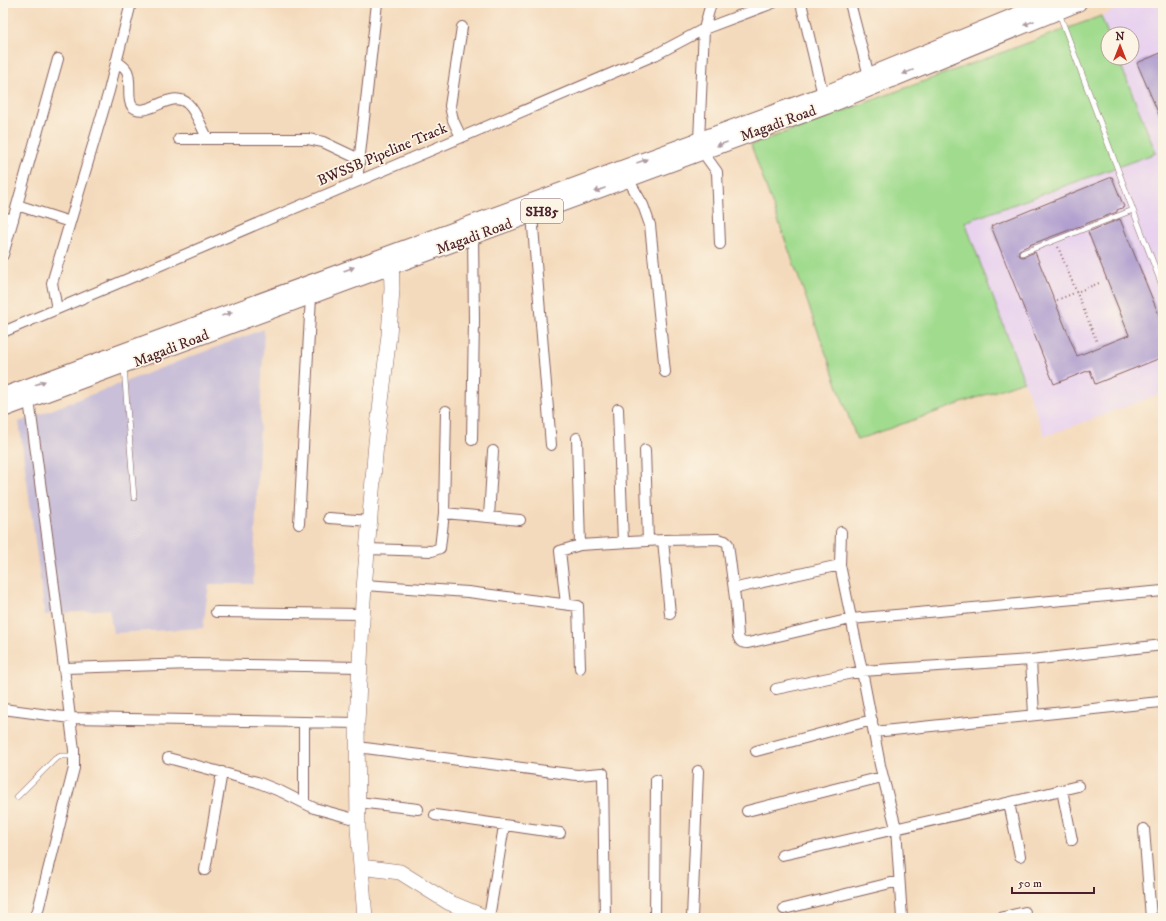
<svg xmlns="http://www.w3.org/2000/svg" width="1166" height="921" viewBox="0 0 1166 921" font-family="'IM FELL DW Pica',serif">
<rect width="100%" height="100%" fill="#fcf5e5"/>
<filter id="ink" filterUnits="userSpaceOnUse"><feTurbulence type="fractalNoise" baseFrequency=".025" numOctaves="2"/><feDisplacementMap in="SourceGraphic" scale="8" xChannelSelector="R" yChannelSelector="G"/><feConvolveMatrix kernelMatrix="1 2 1 2 8 2 1 2 1" color-interpolation-filters="sRGB"/></filter>
<filter id="wash" filterUnits="userSpaceOnUse"><feTurbulence type="fractalNoise" baseFrequency=".012" numOctaves="4" result="noise"/><feDisplacementMap in="SourceGraphic" scale="16" xChannelSelector="R" yChannelSelector="G"/><feGaussianBlur stdDeviation="0.9" result="paint"/><feColorMatrix in="noise" values="0 0 0 0 0 0 0 0 0 0 0 0 0 0 0 0 0 1.4 0 .05"/><feComposite in="paint" operator="in"/></filter>
<g filter="url(#wash)">
<rect width="100%" height="100%" fill="#f4dabc"/>
<!-- built -->
<path fill="#e8d2ef" fill-rule="evenodd" d="M1132,3H1163V393L1045,436L1024,381L857,440L751,145L1101,16ZM1108,34H1132V58H1108Z"/>
<!-- industrial -->
<path fill="#c9bfd8" d="M264,329L253,584H209L203,628L113,633L109,609L45,615L19,422Z"/>
<!-- green -->
<path fill="#a0db8e" stroke="#757d5c" d="M1101,16L1108,34V58H1118L1156,153L965,222L1024,381L857,440L751,145Z"/>
<g id="blocks">
<!-- building -->
<path fill="#b09fcf" d="M1163,52V124L1137,63Z
M1112,177L1124,207L1117,210V212L1032,244L1019,250L1018,254L1020,256L1023,257L1035,252L1077,356L1129,335L1088,232L1120,219L1163,325V357L1095,384L1090,370L1054,384L991,226Z"/>
</g>
</g>
<g filter="url(#ink)">
<use href="#blocks" fill-opacity="0" stroke="#86605e" stroke-width="1"/>
<g fill="none" stroke-linecap="round" stroke-linejoin="round">
<defs>
<path id="lane" d="M1059,13L1133,210
M1022,253L1133,210L1163,288
M124,367L134,498
M17,797L55,759L61,756H74"/>
<path id="street" d="M711,3L704,29L699,140L702,151L717,172L720,244
M801,3L823,95
M850,3L869,76
M116,61C120,64 125,67 127,71C132,81 126,101 133,107C147,119 171,88 188,104C196,111 202,129 208,139
M461,137L453,120L450,106L462,27
M179,139H308L323,142L359,159
M628,179L643,205L650,225L665,372
M357,181L377,3
M17,205L70,222
M532,215L551,445
M3,217L13,220
M3,255L58,59
M57,309L52,283L109,91L131,3
M3,332L655,55L704,29L773,3
M29,400L54,587L74,750V768L38,910L35,918
M618,409L623,542
M577,438L580,545
M472,440L474,320L473,236
M645,450L648,541
M444,513L446,411
M489,517L493,451
M329,518L370,521
M299,524L311,296
M841,532L840,565L862,671L880,765L896,828L902,918
M663,540L670,614
M367,549L432,551L440,548L444,513L520,520
M364,585L468,592L578,606L580,668
M741,587L840,565
M566,604L560,551L580,545L663,540L718,539L725,541L728,544L736,606L738,636C740,642 742,643 748,643L851,619L1163,591
M216,612L362,614
M1031,660L1034,715
M65,668L193,664L360,667
M776,689L862,671L1031,660L1163,645
M3,709L71,718L357,723
M304,722V803
M874,732L1160,702
M357,747L577,775L603,773L605,918
M756,751L872,720
M168,758L257,782L282,792L314,808L358,820
M1062,790L1072,840
M358,802L418,809
M1009,803L1020,856
M747,811L882,777
M435,815L560,833
M1144,829L1151,918
M782,855C881,832 980,810 1078,786
M205,870L222,772
M784,909L899,881
M489,918L504,826
M655,918L656,780
M692,918L698,771
M1000,918L1025,912"/>
<path id="secondary" d="M361,867L400,872L448,902L487,918
M365,918L358,828L357,723L363,601L376,443L389,335L392,289L391,255"/>
<path id="primary" d="M3,396L823,95L1047,3
M3,409L826,106L1078,3"/>
</defs>
<!-- lane casing -->
<use href="#lane" stroke="#86605e" stroke-width="6"/>
<!-- street casing -->
<use href="#street" stroke="#86605e" stroke-width="12"/>
<!-- secondary casing -->
<use href="#secondary" stroke="#86605e" stroke-width="16"/>
<!-- primary casing -->
<use href="#primary" stroke="#86605e" stroke-width="18"/>
<!-- path -->
<path stroke="#86605e" stroke-width="2" stroke-dasharray="1 3" stroke-linecap="butt" d="M1058,247L1097,342
M1057,300L1099,283"/>
<!-- lane -->
<use href="#lane" stroke="#fff" stroke-width="5"/>
<!-- street -->
<use href="#street" stroke="#fff" stroke-width="10"/>
<!-- secondary -->
<use href="#secondary" stroke="#fff" stroke-width="15"/>
<!-- primary -->
<use href="#primary" stroke="#fff" stroke-width="16"/>
</g>
<!-- one-way arrows -->
<defs><path id="oneway-solid" d="M-6-.8H1V-3.2L6.5 0L1 3.2V.8H-6Z"/></defs>
<g fill="#ae9aa0">
<use href="#oneway-solid" transform="translate(1029 23) rotate(158)"/>
<use href="#oneway-solid" transform="translate(908 72) rotate(158)"/>
<use href="#oneway-solid" transform="translate(722 144) rotate(160)"/>
<use href="#oneway-solid" transform="translate(642 161) rotate(-20)"/>
<use href="#oneway-solid" transform="translate(600 190) rotate(159)"/>
<use href="#oneway-solid" transform="translate(349 269) rotate(-20)"/>
<use href="#oneway-solid" transform="translate(227 314) rotate(-20)"/>
<use href="#oneway-solid" transform="translate(40 383) rotate(-20)"/>
</g>
</g>
<g text-anchor="middle" stroke-width="3.5" stroke-linejoin="round" paint-order="stroke">
<!-- shield labels -->
<rect fill="#fcf5e5" stroke="#7f5f63" stroke-width="1" x="521" y="199" width="42" height="24" rx="3"/>
<g font-size="14" font-weight="bold" fill="#4a1f2b">
<text x="542" y="216">SH85</text>
</g>
<!-- street labels -->
<g font-size="15" fill="#4a1f2b" stroke="#fcf5e5">
<text transform="translate(778 123) rotate(-20)" y="5">Magadi Road</text>
<text transform="translate(382 154) rotate(-23)" y="5">BWSSB Pipeline Track</text>
<text transform="translate(474 236) rotate(-20)" y="5">Magadi Road</text>
<text transform="translate(171 348) rotate(-21)" y="5">Magadi Road</text>
</g>
</g>
<!-- margin -->
<rect width="1166" height="921" fill="none" stroke="#fcf5e5" stroke-width="16"/>
<!-- north arrow -->
<g transform="translate(1120 46)"><circle r="19" fill="#fcf5e5" stroke="#b59f9b"/>
<path d="M0-3L7 15L0 10L-7 15Z" fill="#c8321e"/>
<text y="-6" font-size="11" font-weight="bold" text-anchor="middle" fill="#4a1f2b">N</text>
</g>
<!-- scale -->
<path d="M1012 887v6h82v-6" fill="none" stroke="#4a1f2b" stroke-width="2"/>
<text x="1018" y="887" font-size="12" fill="#4a1f2b" stroke="#fcf5e5" stroke-width="3" paint-order="stroke">50 m</text>
</svg>
